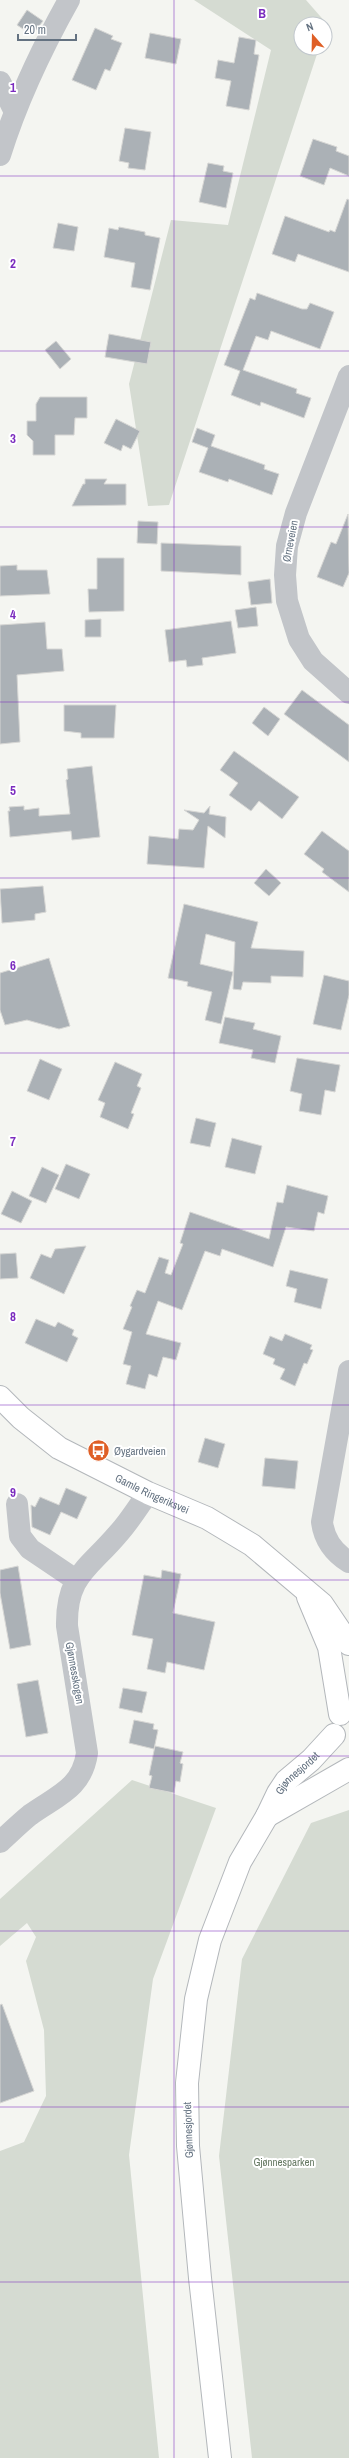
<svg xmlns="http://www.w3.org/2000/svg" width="349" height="2458" viewBox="0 0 349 2458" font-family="'Archivo Narrow',sans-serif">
<rect width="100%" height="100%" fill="#f4f5f1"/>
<!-- green -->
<path fill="#d5dbd2" d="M194,0H306L327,24L325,30V24H301V48H319L169,505L148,506L129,384L171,220L228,225L271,50Z
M132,1780L216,1808L153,1979L129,2155L159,2458H0V2151L24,2142L46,2096L44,2030L26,1961L36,1937L27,1923L0,1946V1899Z
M349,1810V2458H252L219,2156L242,1959L311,1823Z"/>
<!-- building -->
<path fill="#abb1b6" stroke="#d6d6d4" d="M27,10L43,21L32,35L17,25Z
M95,28L113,36L111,39L122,43L110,71L105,69L96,90L72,80Z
M150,33L181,39L176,64L145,58Z
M239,37L256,40L254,54L259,55L249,110L226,106L231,81L215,78L218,60L234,63Z
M125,128L151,132L145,170L128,168L129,163L119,161Z
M313,139L337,147L336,151L349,156V176L330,168L324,185L300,176Z
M208,163L224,166L223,171L233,173L226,208L199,202Z
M347,199L349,200V272L298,254L295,262L272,254L285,216L329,232L330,230L335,232Z
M58,223L78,227L74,251L53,248Z
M119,227L145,232V235L160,238L150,290L131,287L135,263L104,257L109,228L118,230Z
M257,293L302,309H307L310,303L334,312L320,349L271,331L268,340L256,336L243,370L297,389L296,393L311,398L304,418L261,402L260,406L231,395L240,371L224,365L250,298L255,300Z
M109,334L151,342L147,364L105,357Z
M56,341L71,359L60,369L45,350Z
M40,397H87V418H75L74,435H55V455H33V441L27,435V421H36V404Z
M116,419L140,431L131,449L123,445L121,451L104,443Z
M197,428L215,435L211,446L265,465L264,469L279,474L272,495L229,479L228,482L199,472L208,448L192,442Z
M85,479H107L104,484H126V505L72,506L83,484H85Z
M348,514L349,573L343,587L317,577L331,542L336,544Z
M138,521L158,522L157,544L137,543Z
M161,543L241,546V575L161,571Z
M97,558H124V611L89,612L88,589H97Z
M17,565V570H47L50,594L0,596V566Z
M270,579L272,603L251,605L248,582Z
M256,607L258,626L238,628L235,610Z
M101,619V637H85V620Z
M231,621L236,653L202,658L203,665L187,667L186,660L169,662L165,630Z
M45,622L47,649H62L64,671L17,675L20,742L0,744V625Z
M302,690L349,725V762L284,714Z
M64,705H116L114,738H81V733L64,731Z
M264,707L280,719L268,736L252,723Z
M234,751L299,797L282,819L259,801L251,811L229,795L238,783L220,770Z
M92,766L100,837L72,840L71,831L10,837L8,811H10L9,807L24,806V810L39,808V816L70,814L66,780L68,779L67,769Z
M210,806L209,814L226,817L225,838L208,826L204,868L147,864L149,836L178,839L179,829L193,830L199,820L184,810L204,813Z
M322,831L349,851V892L322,872L324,869L304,854Z
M266,869L281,883L269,896L254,883Z
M43,886L46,912L35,914V920L2,923L0,889Z
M184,904L258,922L251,948L304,951L303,977L271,976V983L243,982L241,990L233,989L235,942L206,934L200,964L233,972L221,1024L205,1020L212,992L187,986L188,982L168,978Z
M49,958L70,1026L59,1029L27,1020L5,1025L0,1010V973Z
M324,975L349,981V995L341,1030L313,1024Z
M225,1017L255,1023L253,1029L281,1036L275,1063L251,1058L253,1050L219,1043Z
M297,1058L340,1065L335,1092L325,1090L321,1115L299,1111L302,1094L290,1091Z
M40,1059L62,1069L49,1100L27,1091Z
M115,1062L142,1074L137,1086L141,1088L131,1113L134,1114L128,1129L100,1117L105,1103L98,1100Z
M196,1118L216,1123L210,1147L190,1143Z
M232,1138L262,1146L255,1174L225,1167Z
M66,1164L90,1174L79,1199L55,1189Z
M42,1167L59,1175L46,1203L29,1196Z
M287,1185L328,1196L324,1214L318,1212L314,1231L286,1227L273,1267L222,1249L220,1256L205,1251L182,1310L158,1301L146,1334L181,1343L176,1360L163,1357L157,1377L149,1374L145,1389L126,1384L131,1366L123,1364L132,1332L123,1329L132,1307L130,1306L137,1290L145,1293L159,1257L169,1260L165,1273L171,1275L183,1244L180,1243L190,1212L269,1239L277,1202L283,1203Z
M12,1191L32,1201L21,1223L1,1214Z
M86,1246L64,1294L30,1278L41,1254L51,1258L55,1249Z
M16,1253L18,1278L0,1279V1254Z
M290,1270L328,1279L321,1309L294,1302L297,1289L286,1286Z
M36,1319L55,1327L58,1322L74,1330L72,1335L78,1338L67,1362L25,1343Z
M285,1334L312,1345L310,1349L313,1350L307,1364L304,1363L295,1386L280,1379L285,1369L273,1364L275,1359L263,1354L270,1336L282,1341Z
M205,1438L225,1444L218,1468L198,1462Z
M265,1458L298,1461L295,1489L262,1486Z
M66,1488L87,1497L77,1519L61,1512L50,1535L32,1527L31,1505L35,1507L40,1497L59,1505Z
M18,1566L31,1645L10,1649L0,1593V1570Z
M162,1570L181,1574L173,1613L215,1622L204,1670L167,1662L165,1673L147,1669L153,1639L132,1635L144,1575L161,1578Z
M38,1680L48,1733L26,1737L17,1684Z
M123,1688L147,1692L142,1713L119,1708Z
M134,1720L154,1724L153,1729L158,1730L154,1749L129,1743Z
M155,1746L183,1752L180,1763L183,1764L180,1782L176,1781L174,1793L149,1788L152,1776L149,1775Z
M2,2004L34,2091L0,2103V2005Z"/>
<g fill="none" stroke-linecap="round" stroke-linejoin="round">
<defs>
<g id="major">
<path id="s1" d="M0,1397L21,1418L59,1448L148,1493L207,1518L252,1545L322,1604L349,1644"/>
<path d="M308,1597L329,1647L340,1714"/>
<path d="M267,1816L349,1769"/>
<path id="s2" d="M220,2458L200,2278L188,2146L187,2083L196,1999L210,1940L240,1862L267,1816L278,1793L286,1781L311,1760L334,1735"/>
</g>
</defs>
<!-- major casing -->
<use href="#major" stroke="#b3b7bb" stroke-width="24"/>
<!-- minor -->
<path stroke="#c2c5c9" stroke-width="22" d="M0,82L14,110
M0,155C17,101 41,50 69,0
M349,376L296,513L287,546L285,575L287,601L299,639L313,661L349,693
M349,1371L322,1522C324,1539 334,1553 349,1562
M17,1504L20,1536L30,1549L76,1580
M0,1842C10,1833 20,1823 30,1815C56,1796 82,1789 87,1753L67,1626C66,1576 88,1569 117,1535C129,1522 138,1507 148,1493"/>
<!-- major -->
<use href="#major" stroke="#fff" stroke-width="22"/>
</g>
<!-- grid -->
<path fill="none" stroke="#7b2cbf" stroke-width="1" stroke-opacity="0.55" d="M174,0V2458M0,176H349M0,351H349M0,527H349M0,702H349M0,878H349M0,1053H349M0,1229H349M0,1405H349M0,1580H349M0,1756H349M0,1931H349M0,2107H349M0,2282H349"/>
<!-- icons -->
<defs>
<symbol id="bus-disc" viewBox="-11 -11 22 22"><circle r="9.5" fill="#df5f26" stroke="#fff"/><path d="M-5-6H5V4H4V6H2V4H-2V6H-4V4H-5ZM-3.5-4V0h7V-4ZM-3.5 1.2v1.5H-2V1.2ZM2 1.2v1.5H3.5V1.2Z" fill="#fff"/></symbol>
</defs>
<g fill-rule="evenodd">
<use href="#bus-disc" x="86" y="1438" width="25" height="25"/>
</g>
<g text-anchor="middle" stroke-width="4" stroke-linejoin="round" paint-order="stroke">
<!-- street labels -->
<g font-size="11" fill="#647281" stroke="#fff">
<text transform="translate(290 541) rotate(-79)" y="4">Ørneveien</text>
<text dy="4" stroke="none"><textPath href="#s1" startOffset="182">Gamle Ringeriksvei</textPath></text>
<text transform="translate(75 1673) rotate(80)" y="4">Gjønnesskogen</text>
<text dy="4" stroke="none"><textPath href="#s2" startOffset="712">Gjønnesjordet</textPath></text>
<text transform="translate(188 2130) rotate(-92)" y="4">Gjønnesjordet</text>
</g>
<!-- poi labels -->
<g font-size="11" fill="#647281" stroke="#fff" text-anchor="start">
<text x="114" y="1455">Øygardveien</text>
</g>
<!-- park labels -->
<g font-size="11" fill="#667963" stroke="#fff">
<text x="284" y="2166">Gjønnesparken</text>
</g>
</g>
<g font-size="13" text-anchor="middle" font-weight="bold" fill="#7b2cbf" stroke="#fff" stroke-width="4" stroke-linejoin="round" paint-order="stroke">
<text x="262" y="18">B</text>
<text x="13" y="92">1</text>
<text x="13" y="268">2</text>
<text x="13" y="443">3</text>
<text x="13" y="619">4</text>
<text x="13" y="795">5</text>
<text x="13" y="970">6</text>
<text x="13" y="1146">7</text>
<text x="13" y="1321">8</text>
<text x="13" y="1497">9</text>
</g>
<!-- north arrow -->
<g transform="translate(313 36) rotate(340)"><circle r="19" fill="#ffffff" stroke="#c1c7cd"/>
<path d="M0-3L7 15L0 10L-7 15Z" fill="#df5f26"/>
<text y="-6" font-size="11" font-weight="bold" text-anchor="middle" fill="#647281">N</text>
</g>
<!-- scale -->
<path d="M18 34v6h58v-6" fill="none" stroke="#647281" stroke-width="2"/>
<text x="24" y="34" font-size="12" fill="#647281" stroke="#ffffff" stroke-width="3" paint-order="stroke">20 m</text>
</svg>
